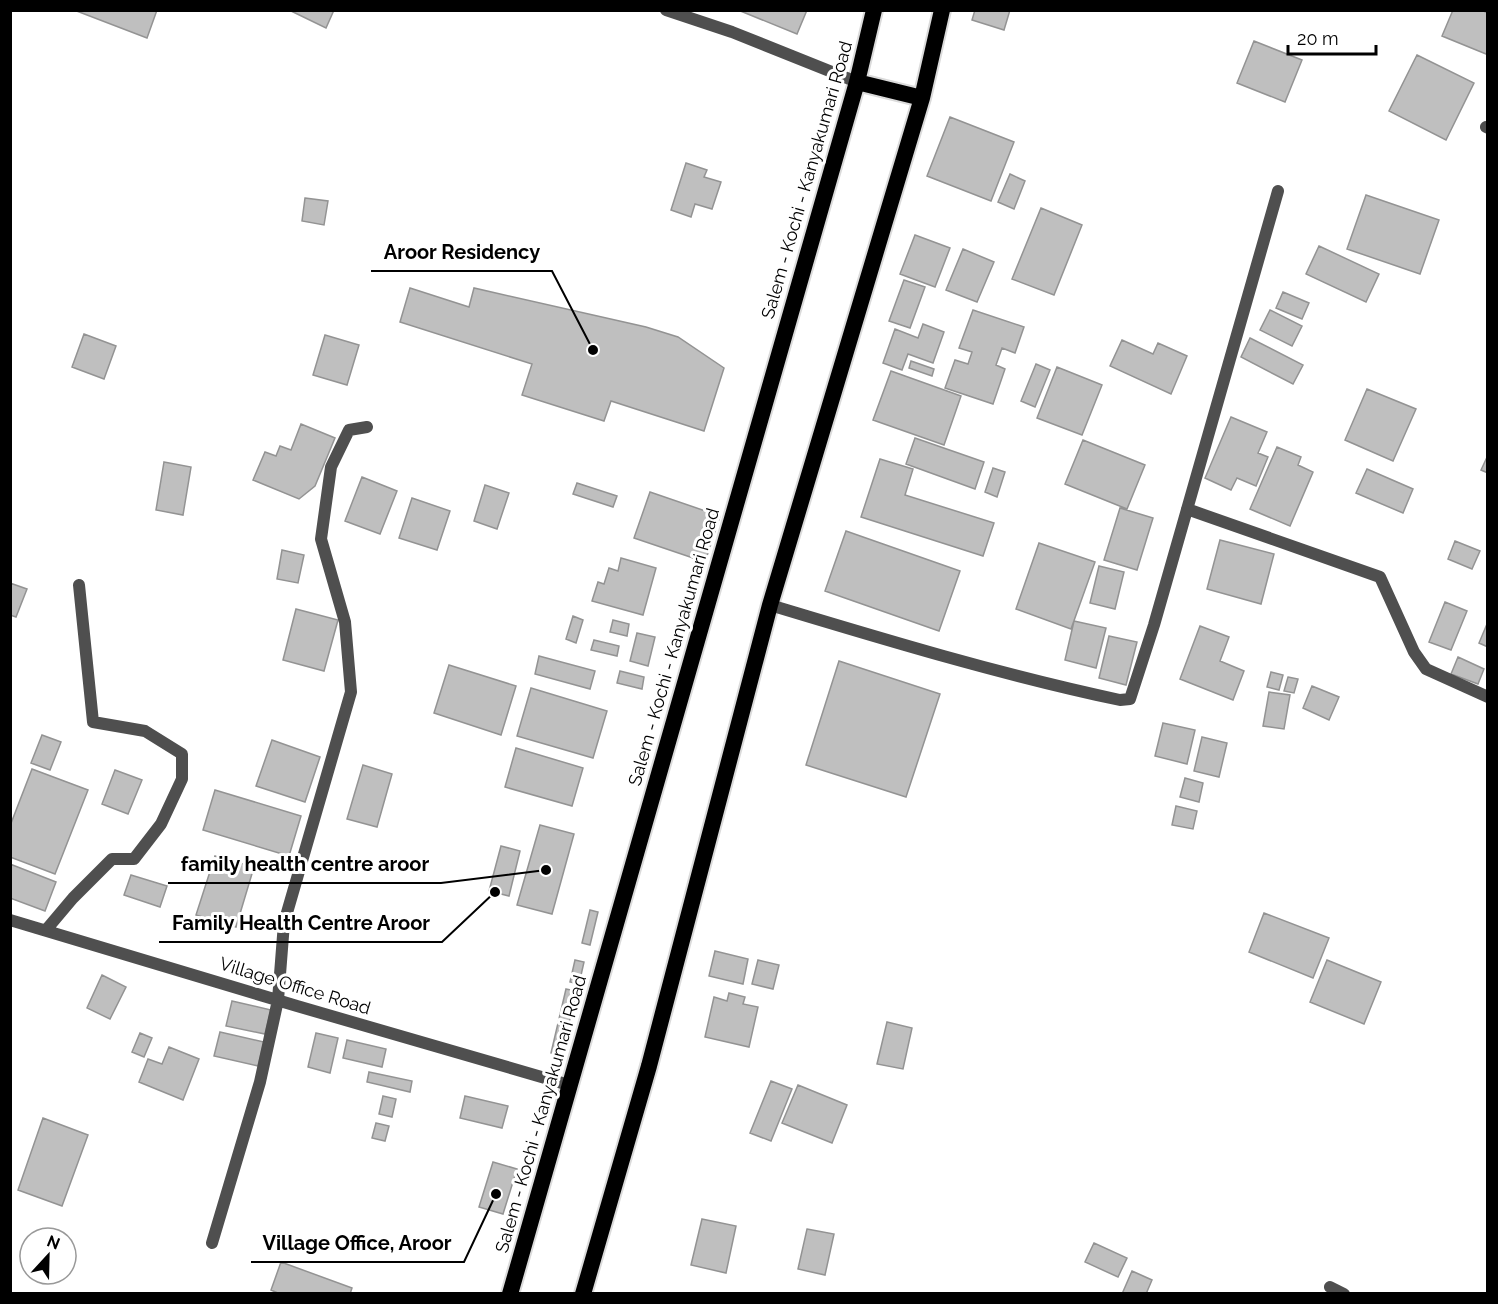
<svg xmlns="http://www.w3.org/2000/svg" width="1498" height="1304" viewBox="0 0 1498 1304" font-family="Raleway,sans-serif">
<rect width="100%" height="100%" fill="#fff"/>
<!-- building -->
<path fill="#bfbfbf" stroke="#939393" stroke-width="1.5" d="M74,10H157L147,38Z
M289,10H334L326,28Z
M738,10H807L797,34Z
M975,10H1010L1004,30L972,20Z
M1453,10H1481L1488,13V50L1486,54L1442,36Z
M1254,41L1302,60L1285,102L1237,83Z
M1417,55L1474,83L1446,140L1389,111Z
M950,117L1014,142L991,201L927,176Z
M686,163L707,170L704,177L721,182L712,209L695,204L691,217L671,210Z
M1010,174L1025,181L1014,209L998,202Z
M1366,195L1439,220L1420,274L1347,249Z
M305,198L328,201L324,225L302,221Z
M1041,208L1082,225L1054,295L1012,279Z
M915,235L950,248L935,287L900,274Z
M1319,246L1379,274L1366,302L1306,274Z
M963,249L994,262L977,302L946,290Z
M904,280L925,287L910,328L889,321Z
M410,288L469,307L474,288L646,327L678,337L724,368L704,431L611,401L604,421L522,395L532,364L400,322Z
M1283,292L1309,303L1302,319L1276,308Z
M973,310L1024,327L1015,353L1002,348L996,365L1005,369L993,404L945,388L955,360L968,364L972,352L959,348Z
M1270,310L1302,326L1292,346L1260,330Z
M923,324L944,332L933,363L908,354L902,370L883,363L895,329L918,338Z
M84,334L116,346L104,379L72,367Z
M325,335L359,345L347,385L313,375Z
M1250,338L1303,365L1293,384L1241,357Z
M1122,340L1153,354L1158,343L1187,356L1171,394L1110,366Z
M911,361L934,369L932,376L909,368Z
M1036,364L1050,370L1035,407L1021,401Z
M1057,367L1102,385L1082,435L1037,418Z
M891,371L961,396L944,445L873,420Z
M1367,389L1416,409L1393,461L1345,440Z
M1231,417L1267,432L1258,453L1268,457L1256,486L1237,478L1231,490L1205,478Z
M301,424L335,438L315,486L299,499L253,480L265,452L276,456L280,446L291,450Z
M915,438L984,462L975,489L906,464Z
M1083,440L1145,465L1127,509L1065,484Z
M1277,447L1301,457L1298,465L1313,472L1290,526L1250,509Z
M1488,455V473L1481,470Z
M880,459L913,469L905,495L994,523L983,556L861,517Z
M164,462L191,467L183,515L156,510Z
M993,468L1005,472L997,497L985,492Z
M1367,469L1413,489L1403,513L1356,493Z
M362,477L397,491L380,534L345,521Z
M577,483L617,496L613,507L573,494Z
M485,485L509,493L497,529L474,521Z
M650,492L720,516L705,562L634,538Z
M412,498L450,511L437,550L399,538Z
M1120,508L1153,518L1137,570L1104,560Z
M846,531L960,571L939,631L825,591Z
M1220,540L1274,554L1261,604L1207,589Z
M1455,541L1480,551L1472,569L1448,559Z
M1039,543L1095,562L1071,629L1016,609Z
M282,550L304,555L298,583L277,579Z
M621,558L656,568L643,615L592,601L598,582L604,584L609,568L618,571Z
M1099,566L1124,572L1115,609L1090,603Z
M10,583L27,589L16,617L10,615Z
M1445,602L1467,611L1451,650L1429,642Z
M296,609L338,620L324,671L283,660Z
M573,616L583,620L576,643L566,639Z
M613,620L629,624L627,636L610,632Z
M1074,621L1106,628L1096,668L1065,660Z
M1487,624H1488V647L1479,643Z
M1200,626L1229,637L1220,661L1244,671L1233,700L1180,679Z
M637,633L655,637L648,666L630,661Z
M1109,636L1137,642L1126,685L1099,678Z
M594,640L619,646L617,656L591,650Z
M539,656L595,671L590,689L535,674Z
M1458,657L1484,669L1478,684L1451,674Z
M839,661L940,694L906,797L806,765Z
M449,665L516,686L501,735L434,713Z
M620,671L644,677L642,689L617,683Z
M1271,672L1283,675L1279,690L1267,687Z
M1288,677L1298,679L1294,693L1284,691Z
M1312,686L1339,697L1329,720L1303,708Z
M531,688L607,711L593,758L517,736Z
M1269,692L1290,695L1284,729L1263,726Z
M1163,723L1195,730L1187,764L1155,756Z
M42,735L61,742L50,770L31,763Z
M1202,737L1227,743L1219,777L1194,771Z
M272,740L320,757L305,802L256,786Z
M516,748L583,768L572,806L505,787Z
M363,765L392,774L377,827L347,819Z
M32,769L88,790L55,874L10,857V826Z
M115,770L142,780L128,814L102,804Z
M1185,778L1203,783L1199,802L1180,797Z
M215,790L301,816L289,856L203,830Z
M1176,806L1197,811L1193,829L1172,825Z
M540,825L574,834L552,914L517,905Z
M501,846L520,851L509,896L489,891Z
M215,856L254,867L236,927L196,915Z
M10,864L56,882L45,911L10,898Z
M131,875L167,886L160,907L124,895Z
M590,910L598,912L590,945L582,943Z
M1264,913L1329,938L1313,978L1249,952Z
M715,951L748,959L743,984L709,976Z
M575,960L584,962L579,984L570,982Z
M758,960L779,965L773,989L752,984Z
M1327,960L1381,982L1364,1024L1310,1002Z
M102,975L126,987L110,1019L87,1008Z
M566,989L576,991L562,1055L551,1053Z
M729,993L745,997L743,1004L758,1007L749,1047L705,1037L714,997L727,1001Z
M232,1001L271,1010L265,1034L226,1026Z
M887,1022L912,1028L903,1069L877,1064Z
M220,1032L264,1042L258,1066L214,1056Z
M140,1033L152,1038L144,1057L132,1052Z
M316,1033L338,1038L330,1073L308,1067Z
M347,1040L386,1049L382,1067L343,1058Z
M169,1047L199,1059L183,1100L139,1082L148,1059L162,1064Z
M369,1072L412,1081L410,1092L367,1082Z
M771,1081L792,1089L771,1141L750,1133Z
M798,1085L847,1105L832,1143L782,1123Z
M383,1096L396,1099L392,1117L379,1114Z
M465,1096L508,1106L502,1128L460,1118Z
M43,1118L88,1135L62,1206L18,1190Z
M376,1123L389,1126L385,1141L372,1138Z
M493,1162L517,1169L503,1214L479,1207Z
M702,1219L736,1226L726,1273L691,1265Z
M807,1229L834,1234L825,1275L798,1269Z
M1094,1243L1127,1258L1118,1277L1085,1262Z
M281,1262L352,1288L350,1294H280L271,1290Z
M1132,1271L1152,1280L1146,1294H1122Z"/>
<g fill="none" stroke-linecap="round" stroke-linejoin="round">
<defs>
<path id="trunk" d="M857,82L922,98
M510,1294L857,82L874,10
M583,1294L649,1066L770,605L922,98L942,10"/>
</defs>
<!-- trunk casing -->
<use href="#trunk" stroke="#dbdbdb" stroke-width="20"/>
<!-- minor -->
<path stroke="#4f4f4f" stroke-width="12" d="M666,10L732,32L857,82
M1486,127L1488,128
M1187,509L1380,577L1414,652L1426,669L1488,697
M770,605C886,640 1002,675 1120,700L1130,699L1154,625L1278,191
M10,920L297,1006L569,1085
M46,930L73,898L112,859H134L161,824L182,779V754L145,731L93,722L79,585
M212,1243L260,1082L278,1000L284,923L351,692L345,622L321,539L331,467L349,430L367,427
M1330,1287L1344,1294"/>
<!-- trunk -->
<use href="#trunk" stroke="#000" stroke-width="16"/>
</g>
<g text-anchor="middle" stroke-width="6" stroke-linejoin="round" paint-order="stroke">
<!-- street labels -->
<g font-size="18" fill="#000" stroke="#fff">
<text transform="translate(807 180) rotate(-74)" y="6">Salem - Kochi - Kanyakumari Road</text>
<text transform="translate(674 647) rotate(-74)" y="6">Salem - Kochi - Kanyakumari Road</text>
<text transform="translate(295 986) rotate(17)" y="6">Village Office Road</text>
<text transform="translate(541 1114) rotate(-74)" y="6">Salem - Kochi - Kanyakumari Road</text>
</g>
</g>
<!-- callouts -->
<path fill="none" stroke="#000" stroke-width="2" d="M593 350L552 271H371M546 870L441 883H168M495 892L442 942H159M496 1194L464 1262H251"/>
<g fill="#000" stroke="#fff" stroke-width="2">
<circle cx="593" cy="350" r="6"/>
<circle cx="546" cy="870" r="6"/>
<circle cx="495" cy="892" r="6"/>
<circle cx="496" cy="1194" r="6"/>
</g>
<g font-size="20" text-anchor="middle" font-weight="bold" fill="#000" stroke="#fff" stroke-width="6" stroke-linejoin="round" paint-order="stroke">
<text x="462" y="259">Aroor Residency</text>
<text x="305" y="871">family health centre aroor</text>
<text x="301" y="930">Family Health Centre Aroor</text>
<text x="357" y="1250">Village Office, Aroor</text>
</g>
<!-- border -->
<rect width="1498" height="1304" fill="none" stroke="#000000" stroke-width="24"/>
<!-- north arrow -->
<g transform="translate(48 1256) rotate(22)"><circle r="28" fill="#ffffff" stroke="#999999" stroke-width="1.5"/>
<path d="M0-4.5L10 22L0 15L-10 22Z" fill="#000000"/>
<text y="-9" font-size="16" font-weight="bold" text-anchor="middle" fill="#000000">N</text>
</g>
<!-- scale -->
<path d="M1288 45v9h88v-9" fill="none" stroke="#000000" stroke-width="3"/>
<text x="1297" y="45" font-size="18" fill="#000000" stroke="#ffffff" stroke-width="4.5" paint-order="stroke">20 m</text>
</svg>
